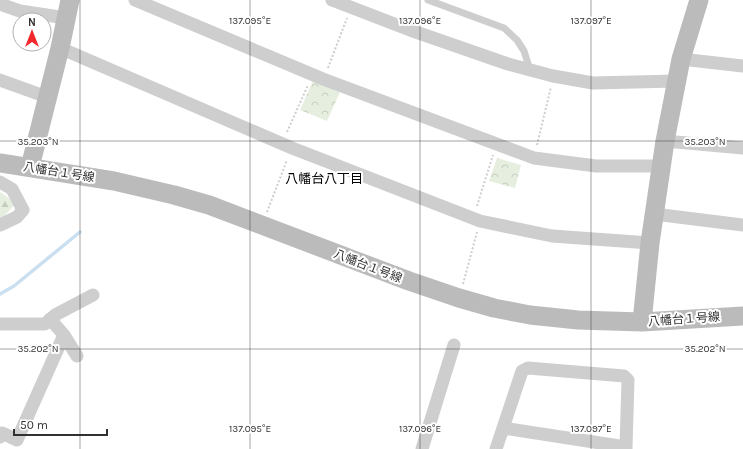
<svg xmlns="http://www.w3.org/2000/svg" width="743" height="449" viewBox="0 0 743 449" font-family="Karla,'Noto Sans JP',sans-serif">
<defs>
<pattern id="forest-firs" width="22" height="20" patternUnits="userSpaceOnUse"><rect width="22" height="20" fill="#e6efdf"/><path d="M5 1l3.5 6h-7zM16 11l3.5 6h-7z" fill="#c6cdc0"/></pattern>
<pattern id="park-crowns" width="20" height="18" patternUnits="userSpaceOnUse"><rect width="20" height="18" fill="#e6efdf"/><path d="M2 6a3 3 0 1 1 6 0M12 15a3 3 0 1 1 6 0" fill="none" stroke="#c6cdc0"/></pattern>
</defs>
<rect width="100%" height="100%" fill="#fff"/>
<!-- forest -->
<path fill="url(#forest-firs)" d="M0,192L16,203L0,221Z"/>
<!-- park -->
<path fill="url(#park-crowns)" d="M313,81L340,92L327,121L300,110Z
M497,158L521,165L515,188L489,181Z"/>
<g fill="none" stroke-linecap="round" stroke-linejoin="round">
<!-- stream -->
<path stroke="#cadff0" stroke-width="3.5" d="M0,294L14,286L80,232"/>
<!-- path -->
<path stroke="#cecece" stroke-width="2" stroke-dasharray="2 2" stroke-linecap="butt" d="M328,68L347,18
M287,132L308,85
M537,145L551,87
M477,206L493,155
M267,212L287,160
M463,284L477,232"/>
<!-- lane -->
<path stroke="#cecece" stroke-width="7" d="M428,0L504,28L517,40L524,51L530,70"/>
<!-- street -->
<path stroke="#cecece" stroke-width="13" d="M135,0L323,79L534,158L596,166H661
M332,0L410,30L508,64L553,76L593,83L676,81
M0,4L20,11L66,18
M60,48L292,148L480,221L552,236L650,243
M681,59L743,66
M0,80L47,97
M665,141L743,148
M0,182L12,189L23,210L17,217L0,225
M654,214L743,225
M50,319L64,335L77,356
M0,324H45L55,315L93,295
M503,428L522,371L528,368L624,376L628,380L626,447
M0,437L2,433L17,440L64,335
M422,449L454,345
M496,449L503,428L626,447V449"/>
<!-- secondary -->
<path stroke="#bbb" stroke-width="19" d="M0,163L114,181L174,195L209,205L409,281L459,298L494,308L530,315L578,320L642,322L743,316
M30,167L60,48L70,0
M642,322L650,243L665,141L681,59L699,0"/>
</g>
<!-- ticks -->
<path fill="none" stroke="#313131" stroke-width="1" stroke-opacity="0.45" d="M80,0V449M250,0V449M420,0V449M591,0V449M0,141H743M0,349H743"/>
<g text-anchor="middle" stroke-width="4" stroke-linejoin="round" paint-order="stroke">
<!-- street labels -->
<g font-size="12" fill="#313131" stroke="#fff">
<text transform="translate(59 172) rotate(9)" y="4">八幡台１号線</text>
<text transform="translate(368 266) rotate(21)" y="4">八幡台１号線</text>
<text transform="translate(684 319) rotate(-4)" y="4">八幡台１号線</text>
</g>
<!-- neighbourhood labels -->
<g font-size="13" fill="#000" stroke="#fff">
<text x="324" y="183">八幡台八丁目</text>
</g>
</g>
<g font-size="10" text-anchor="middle" fill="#313131" stroke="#fff" stroke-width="4" stroke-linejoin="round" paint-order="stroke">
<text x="250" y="24">137.095°E</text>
<text x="420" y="24">137.096°E</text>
<text x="591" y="24">137.097°E</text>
<text x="38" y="145">35.203°N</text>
<text x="705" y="145">35.203°N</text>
<text x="38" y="352">35.202°N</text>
<text x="705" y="352">35.202°N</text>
<text x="250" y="432">137.095°E</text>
<text x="420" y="432">137.096°E</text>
<text x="591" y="432">137.097°E</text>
</g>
<!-- north arrow -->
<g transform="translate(32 32)"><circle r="19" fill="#ffffff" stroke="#adadad"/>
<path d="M0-3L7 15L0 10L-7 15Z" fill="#f3282b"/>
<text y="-6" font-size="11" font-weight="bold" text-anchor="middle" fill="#313131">N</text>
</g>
<!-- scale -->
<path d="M14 429v6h93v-6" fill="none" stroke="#313131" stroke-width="2"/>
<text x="20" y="429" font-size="12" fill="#313131" stroke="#ffffff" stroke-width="3" paint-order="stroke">50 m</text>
</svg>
